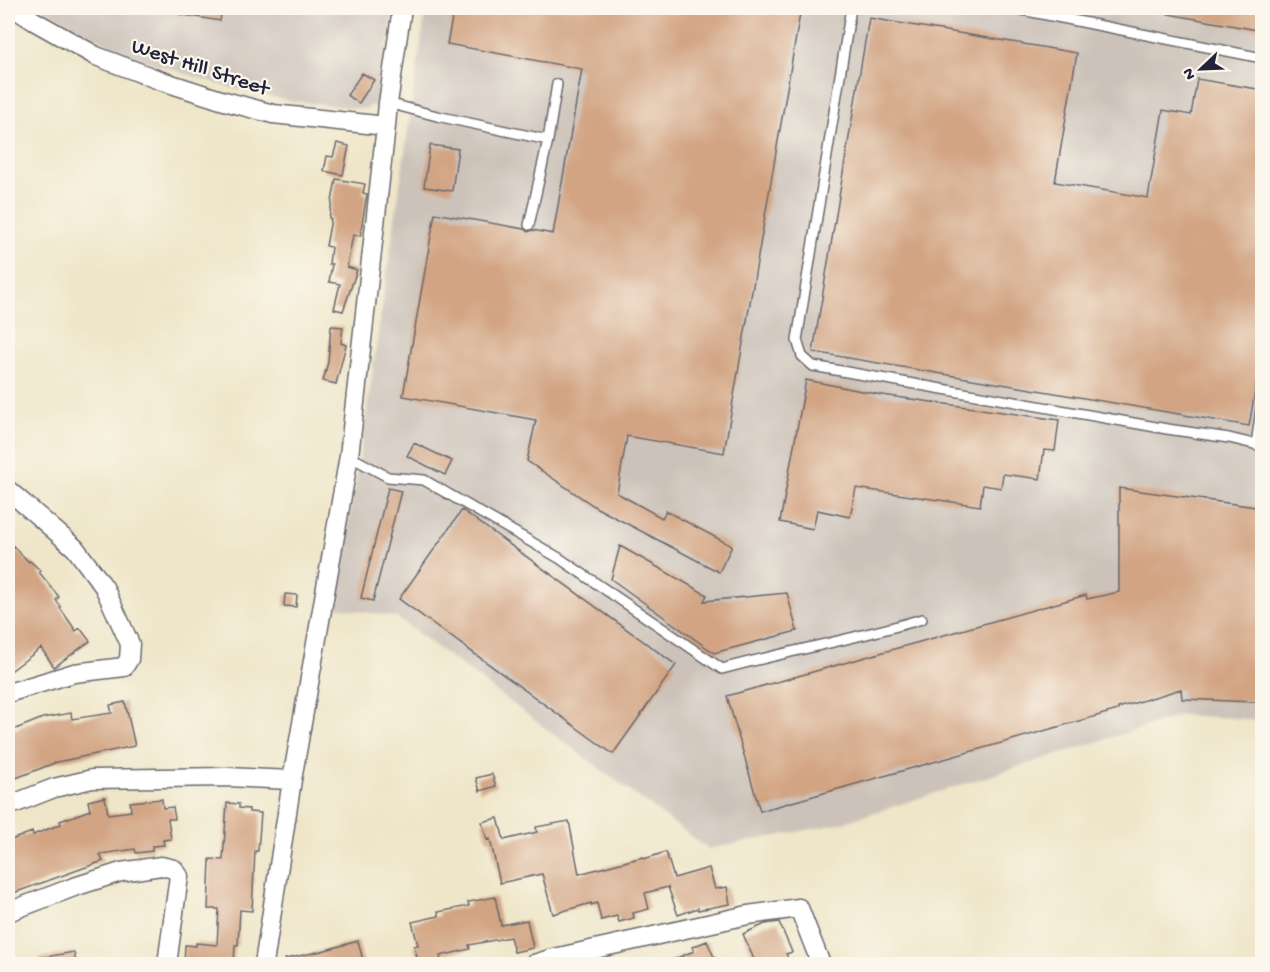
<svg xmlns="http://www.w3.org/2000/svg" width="1270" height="972" viewBox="0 0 1270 972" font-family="'Gochi Hand',sans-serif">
<rect width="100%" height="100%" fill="#fbf7ec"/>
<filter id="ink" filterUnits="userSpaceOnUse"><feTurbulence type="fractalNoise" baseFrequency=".0167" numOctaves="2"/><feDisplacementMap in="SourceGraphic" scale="12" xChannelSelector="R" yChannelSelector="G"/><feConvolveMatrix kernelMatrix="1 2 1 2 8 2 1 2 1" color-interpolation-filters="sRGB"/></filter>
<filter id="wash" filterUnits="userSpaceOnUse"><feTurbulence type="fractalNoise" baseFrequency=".008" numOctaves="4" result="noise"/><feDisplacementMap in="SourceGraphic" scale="24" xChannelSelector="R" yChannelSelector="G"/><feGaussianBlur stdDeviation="1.35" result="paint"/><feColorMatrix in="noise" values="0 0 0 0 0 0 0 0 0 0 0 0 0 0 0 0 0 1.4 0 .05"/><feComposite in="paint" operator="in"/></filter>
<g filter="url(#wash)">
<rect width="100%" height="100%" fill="#efe6c9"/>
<!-- industrial -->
<path fill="#ccc2b9" d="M42,8H394L380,99L375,105L364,109L291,101L228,87L139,59L71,25Z
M426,8H1262V720L1182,715L838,824L708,849L396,617L335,607L364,429Z"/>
<g id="blocks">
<!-- building -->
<path fill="#d2a483" d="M179,8H222L220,21L179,14Z
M454,8H801L724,453L627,436L617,493L662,518L666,511L732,546L719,572L597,508L527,461L536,420L403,396L435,213L524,229L528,232L533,230L553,234L582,69L447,44Z
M1169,8H1263V31L1168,14Z
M869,18L1077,53L1055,182L1148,198L1163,110L1191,115L1197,79L1263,90V346L1249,426L813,352Z
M362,73L374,80L359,103L347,95Z
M337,143L349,146L343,175L324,171L327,156L333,157Z
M430,145L458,149L452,191L424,187Z
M336,179L365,184L363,193L367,194L360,236L353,235L347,267L357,270L343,311L334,309L340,284L329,282L332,264H329L331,247L326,246L331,219L329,218Z
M331,326L343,327L341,343L346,345L336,384L323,381L328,362Z
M806,380L882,395L1059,420L1055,451L1044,450L1040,479L1003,474L1001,488L983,485L980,506L856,488L850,517L817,510L813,529L780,522Z
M414,443L452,461L445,475L407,456Z
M388,488L401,491L373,601L361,598Z
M1119,488L1263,508V705L1255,702L1182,699L1181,689L1118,708V710L760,811L727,696L1086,595L1087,599L1119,592Z
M462,510L676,665L613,754L399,599Z
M8,541L29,562L30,561L41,571L39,572L59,597L56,600L61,607L60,608L76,631L80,628L90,641L54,667L41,648L8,673Z
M620,546L707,595L704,601L787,593L797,631L714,653L611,579Z
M285,594L297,595L296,607L284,606Z
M125,702L135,746L57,762L11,780L8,772V732L43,718L71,713L72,719L112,713L110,705Z
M492,774L496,786L480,791L476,778Z
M105,797L108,814L131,811L130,802L162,799L163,808L173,807L175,819H168L171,839L163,840L164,845L152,846V851L136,853L135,849L100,854L103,861L8,895V841L32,832L33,835L61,824L60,821L90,810L88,801Z
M227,803L239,804V808L249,809V812L261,813L258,851H255L252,911L240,910L238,945H235L234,964H184L185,945L196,946V943L217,945L219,909H208L210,859L223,860Z
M498,818L504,840L537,832L536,827L569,821L579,874L643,857L644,859L666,852L674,878L709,868L715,889L727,887L730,904L698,910V908L678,915L668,887L645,893L649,909L633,913L634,918L619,922L617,916L601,920L597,903L591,905V903L553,914L542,874L500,883L490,839L487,840L482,822Z
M495,897L501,925L527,920L533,948L514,952L510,937L469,945L470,949L440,956L441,960L419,964L414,946L418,945L412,922L439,916L438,912L469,906L468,902Z
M779,922L792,952L786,954L791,964H756L743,934L765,924Z
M358,941L364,964H286L285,959L322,951Z
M707,941L717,964H663L694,951L692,947Z
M74,952L76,964H40L39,958Z"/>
</g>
</g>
<g filter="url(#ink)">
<use href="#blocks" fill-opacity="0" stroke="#6a676d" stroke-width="1.5"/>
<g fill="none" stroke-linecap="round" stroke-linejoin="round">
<defs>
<path id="lane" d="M851,8L797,340L802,356L813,366L1167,429L1229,438L1262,446
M1012,8L1262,58
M388,103L437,116L548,140
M529,225L548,140L557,84
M1256,445L1262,402
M349,456L388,477L424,480L559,558L722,669C788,651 856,639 922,619"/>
<path id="street" d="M14,8L34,21L96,56L159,80L221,100L273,114L386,126
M8,490L75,548L104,587L130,644L129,659L124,667L74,673L8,693
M8,806L54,788L92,779L228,777L292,780
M8,912L74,887L121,872L161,866L174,869L179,876L167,964
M264,964L292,780L349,456L386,126L388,103L402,8
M534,964L550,959L748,915L799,908L821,964"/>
</defs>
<!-- lane casing -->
<use href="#lane" stroke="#6a676d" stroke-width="12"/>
<!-- street casing -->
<use href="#street" stroke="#6a676d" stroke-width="21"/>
<!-- lane -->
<use href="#lane" stroke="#fff" stroke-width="9"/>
<!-- street -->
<use href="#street" stroke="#fff" stroke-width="18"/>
</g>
</g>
<g text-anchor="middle" stroke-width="4.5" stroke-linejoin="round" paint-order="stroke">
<!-- street labels -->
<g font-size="22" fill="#22223b" stroke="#fbf7ec">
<text transform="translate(201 65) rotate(18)" y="8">West Hill Street</text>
</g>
</g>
<!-- margin -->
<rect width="1270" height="972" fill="none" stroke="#fbf7ec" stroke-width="30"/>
<!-- north arrow -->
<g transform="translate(1201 69) rotate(247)" stroke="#fbf7ec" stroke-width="4.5" paint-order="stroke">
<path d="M0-4.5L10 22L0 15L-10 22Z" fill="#22223b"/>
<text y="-9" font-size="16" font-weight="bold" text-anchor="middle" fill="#22223b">N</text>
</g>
</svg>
